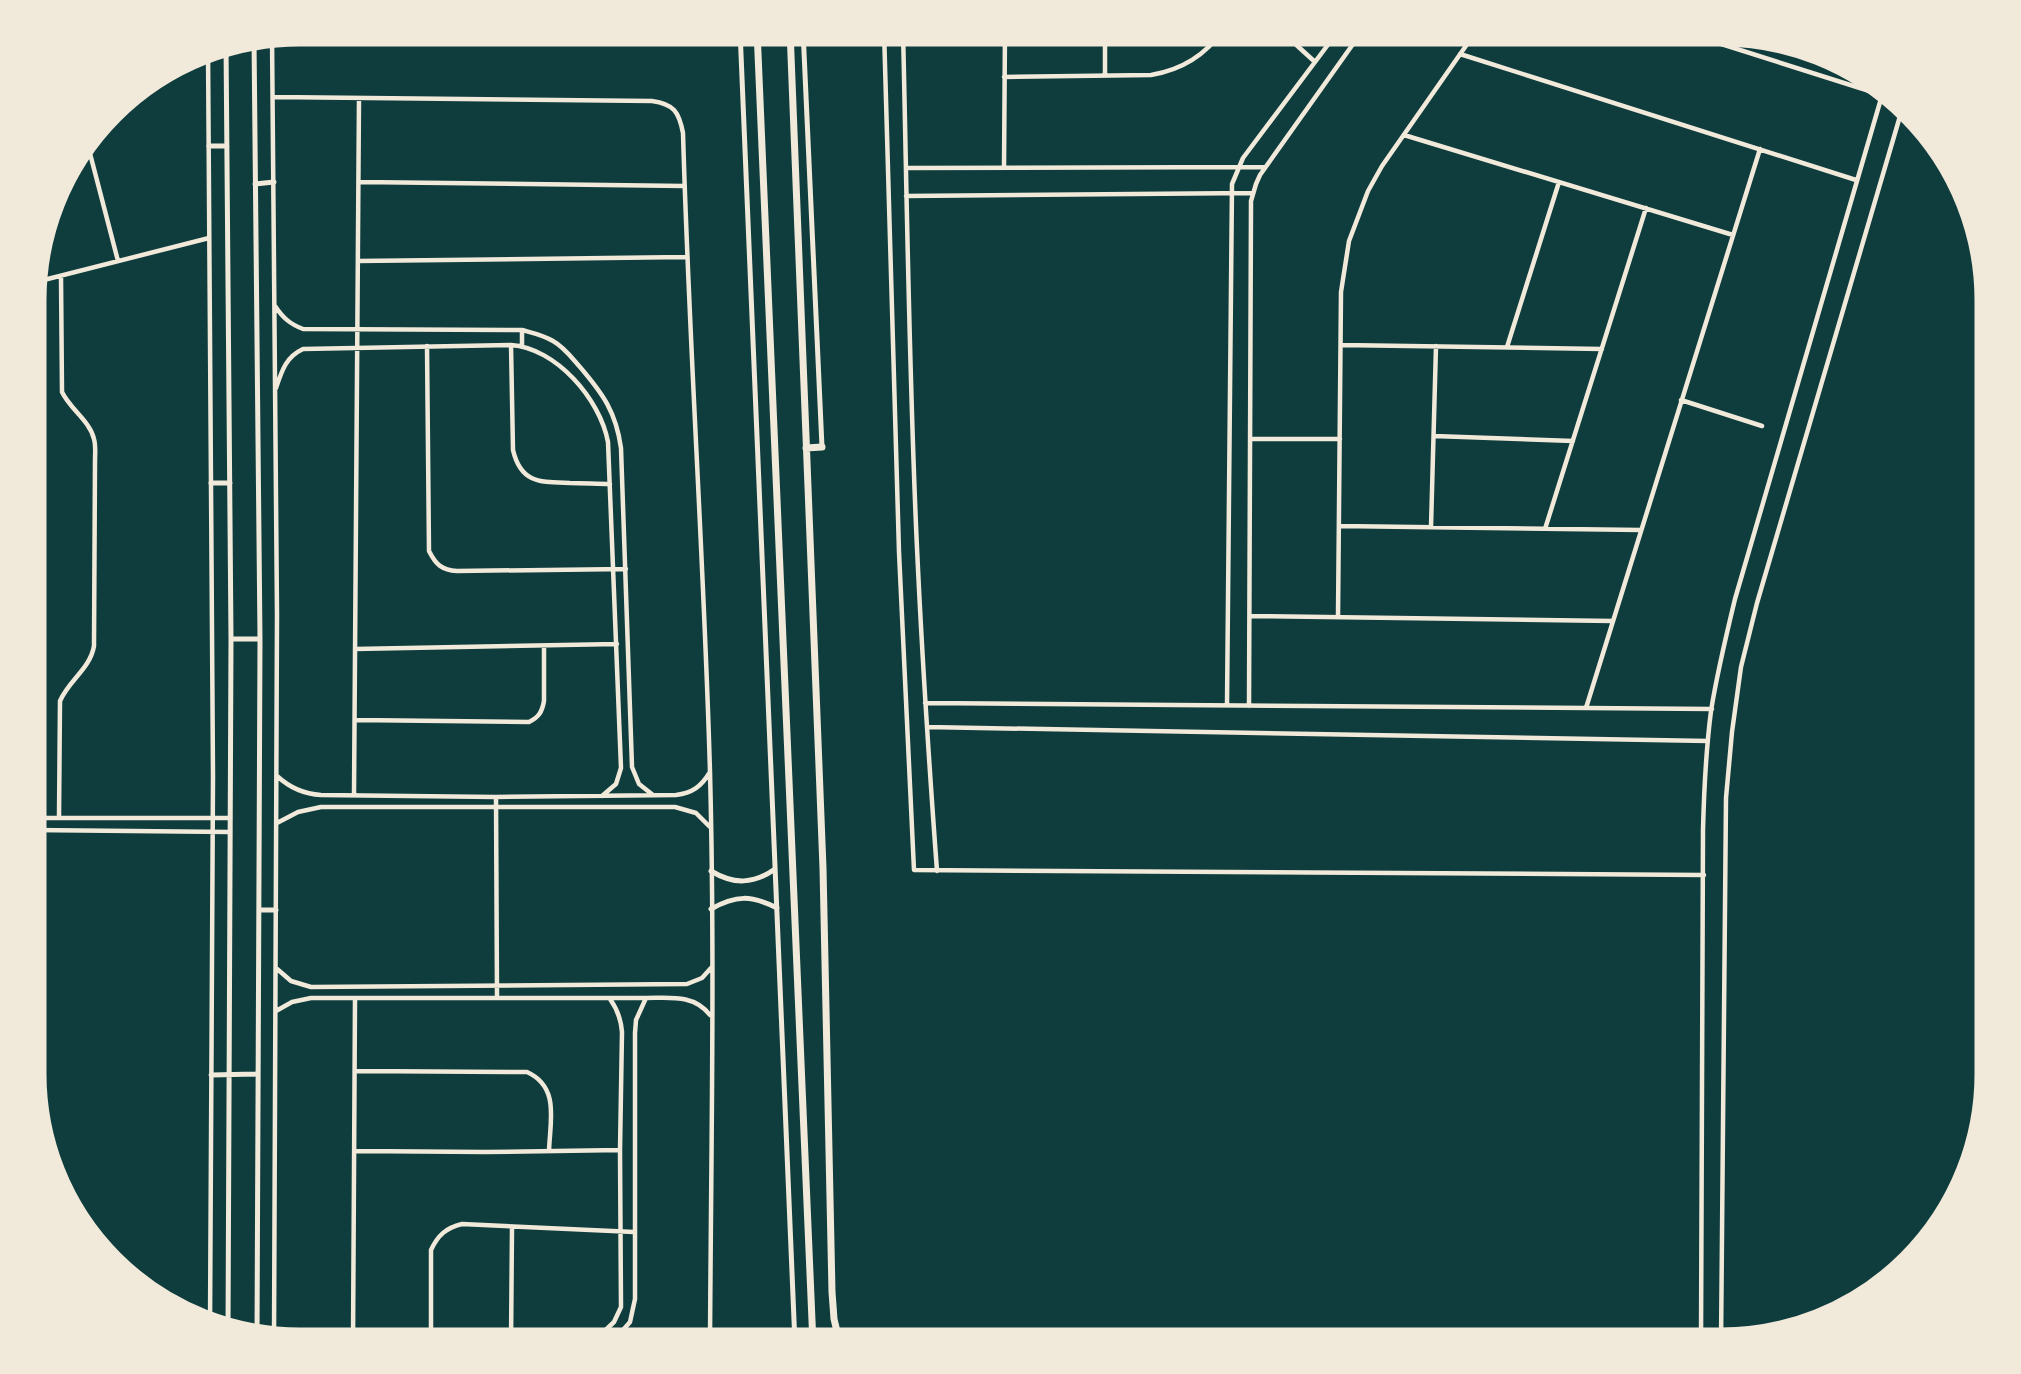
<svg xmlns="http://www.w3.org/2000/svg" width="2021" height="1374" viewBox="0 0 2021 1374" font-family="'DM Sans',sans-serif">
<rect width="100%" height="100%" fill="#0f3d3e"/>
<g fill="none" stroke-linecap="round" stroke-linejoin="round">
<!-- minor -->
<path stroke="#f1e9da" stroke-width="4.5" d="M884,30L899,552L914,870L1704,875
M903,30C907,203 909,376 917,548C922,656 929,763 937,871
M1280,30L1315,62
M1677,30L1882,95
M272,35L277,614L274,1342
M208,48L213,776L210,1328
M1460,54L1856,180
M1105,75V30
M1004,77L1151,75C1181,70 1205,56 1223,30
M273,97L652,101C674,104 679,112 683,133C689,346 704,559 710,772C715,962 711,1153 710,1344
M1404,135L1733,235
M87,142L118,261
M906,168L1265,167
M1004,168L1005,30
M359,182L684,186
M906,196L1252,193
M358,261L686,257
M32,283L209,238
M275,306C283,318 290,324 303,329L522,330C533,333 543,335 553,341C564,347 572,358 580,367C603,394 616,412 621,448L632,767L639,784L653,795
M511,345L513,450C521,484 541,482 570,483C584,483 597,484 610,484
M1341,345L1602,349
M427,346L429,551C436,565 442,570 457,571L626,569
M522,346V330
M1507,347L1559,182
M276,388C282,370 286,357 303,349L511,345C556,348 600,399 608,442L621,768L616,784L602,796
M1681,400L1762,426
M1434,436L1573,441
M1250,439H1340
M1339,526L1641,530
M1431,527L1436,346
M1545,529L1646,208
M1250,616L1613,621
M1338,617L1341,292L1349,241L1368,191L1382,166L1477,30
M355,649L617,644
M925,703L1712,709
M1227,705L1232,184L1243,158L1339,30
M1249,706L1251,201L1256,184L1260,175L1363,30
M1586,708L1760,149
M355,720L529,722C539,717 542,712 544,701V646
M927,727L1708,741
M277,776C290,788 303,794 321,795L496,797L676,795C692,793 701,787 710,772
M354,795L359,98
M496,797L497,997
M32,818H230
M59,818L60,701C69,680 90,669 94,646L95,461C95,454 96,446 94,439C90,421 70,409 62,392L61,276
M277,823L298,812L321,807H675L696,813L710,827
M32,830L230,832
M276,968L291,981L311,987L687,984L702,978L711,968
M276,1011L292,1002L311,998H646C670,998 694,994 710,1015
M355,1071L527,1072C560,1087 550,1121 549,1151
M355,1151L485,1152L620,1150
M353,1344L355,999
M431,1344V1250C438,1235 446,1228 462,1224L634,1232
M511,1344L512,1227
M591,1344L614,1322L621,1307L620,1150L622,1032C621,1019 618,1010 610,999
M611,1344L630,1322L635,1299V1033L636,1020L646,998
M1701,1344L1703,830C1704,790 1706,750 1711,711C1717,673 1726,636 1735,599L1885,85
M1721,1344L1726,798L1732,732L1741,667L1757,603L1903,106"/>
<!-- tertiary -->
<path stroke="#f1e9da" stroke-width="5" d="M740,30L795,1344
M803,30L822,447
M254,39L260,639L257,1339
M226,44L231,639L228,1333
M209,146H227
M255,184L274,182
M211,483H230
M231,639H260
M711,871C734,885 754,884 775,869
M711,909C736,895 751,895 777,908
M259,910H276
M211,1075L258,1074"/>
<!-- primary -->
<path stroke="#f1e9da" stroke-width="7" d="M757,30L813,1344
M790,30L823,868L832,1292L834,1319L840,1344
M806,448L822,447"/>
</g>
<!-- crop -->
<path d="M0 0H2021V1374H0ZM300 42H1721A258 258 0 0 1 1979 300V1074A258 258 0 0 1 1721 1332H300A258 258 0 0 1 42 1074V300A258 258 0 0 1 300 42Z" fill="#f1e9da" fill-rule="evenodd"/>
<path fill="none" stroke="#f1e9da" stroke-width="9" d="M300 42H1721A258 258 0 0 1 1979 300V1074A258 258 0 0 1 1721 1332H300A258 258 0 0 1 42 1074V300A258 258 0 0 1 300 42Z"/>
</svg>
